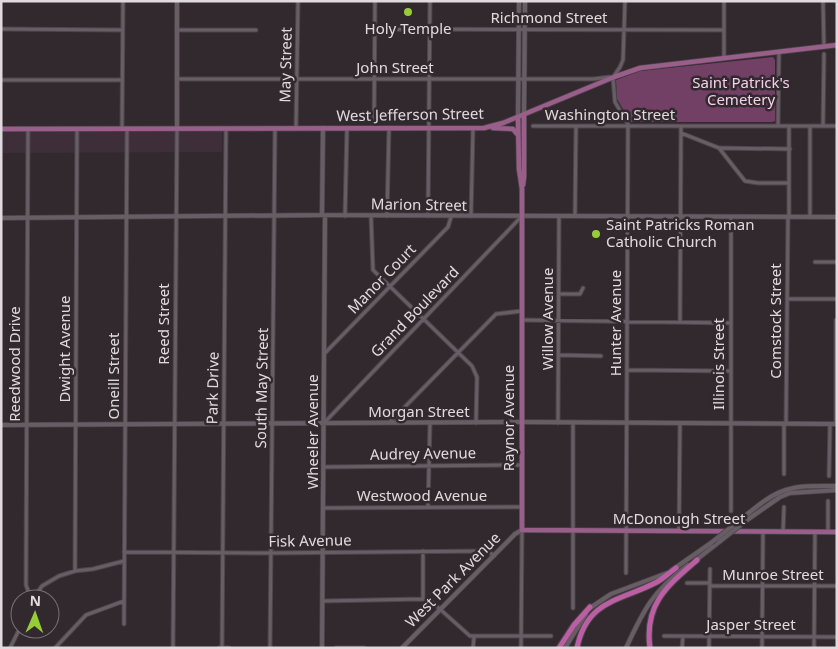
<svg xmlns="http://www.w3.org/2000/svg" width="838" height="649" viewBox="0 0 838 649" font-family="'Noto Sans',sans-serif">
<rect width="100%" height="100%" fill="#32292f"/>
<!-- built -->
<path fill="#3d2e39" d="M222,131V152L1,153V132Z"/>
<!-- green -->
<path fill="#724065" d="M773,57L775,60V121L772,122H631L617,99L616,80L640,71Z"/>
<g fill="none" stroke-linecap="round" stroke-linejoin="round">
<defs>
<path id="minor" d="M823,1L824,47
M1,29L122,30
M375,29L724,30
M177,30H256
M724,58V1
M614,76L620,67L623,60L625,1
M613,78L615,102L628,124L626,573
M177,79H593L610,77
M1,80H122
M533,126H837
M778,126L779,52
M810,126V217
M823,126L824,54
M122,128L123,1
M296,128L298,1
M374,128L375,1
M28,129L26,585L31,599
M681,133L719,148L745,181L758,183H789
M720,148L790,149
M575,215L576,126
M345,216L347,128
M371,216L373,270L472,366L477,377L476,423
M387,216L389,128
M428,216L430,1
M471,216L473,128
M789,217V126
M815,262H837
M559,294H580L583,288
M787,299H837
M522,320L731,323
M680,322L681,126
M325,353L448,227L451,217
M559,355L601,356
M627,370L730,371
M390,422L496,314L522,311
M324,423L522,216
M558,423L559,216
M786,424L788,217
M836,424V320
M324,467L522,465
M784,474V424
M829,476L830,424
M428,507L430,423
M323,508L522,507
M731,511V217
M679,531L680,423
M783,532L784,507
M828,532V501
M124,552L271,553L488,551L494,556
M75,571L77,129
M687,583H710
M710,586H837
M33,599L42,586L59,576L75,571L93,569L124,561
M423,599V551
M323,601L423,599L432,602L470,636H551
M573,608V423
M124,624L127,129
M664,636L837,637
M10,648L20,628
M55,648L86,615L124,601
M173,648L177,129
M219,648H229
M222,648L226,129
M270,648L275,128
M336,648H364
M473,648L474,637
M521,648L522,530
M682,648L683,636
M709,648L710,569
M762,648L763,532
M814,648L815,532"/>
<path id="tertiary" d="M177,128V1
M322,215L323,128
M1,218L322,215L837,217
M1,425L522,422L837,424
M740,520C754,509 769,495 786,490C802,485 820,486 837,486
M747,520L780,497L790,493L837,490
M696,560L719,542
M675,568L711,543
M590,608L611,594L667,573
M322,648L325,216
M402,648L515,534L522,530
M565,648L586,614
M626,648C644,609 653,591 688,565"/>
<path id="secondary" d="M524,114L525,1
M518,117L519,1"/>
<path id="primary" d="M518,117L519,169L522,189V530L837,532
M493,128L513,129L518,135
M1,129L484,128L503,123L614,77L640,68L837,45
M523,185L524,177V114"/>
<path id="motorway" d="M559,648L574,625L590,607
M577,648C587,599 621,601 657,582C664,578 670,572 676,568
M650,648C644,604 667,586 697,560"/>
</defs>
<!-- minor casing -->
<use href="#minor" stroke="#4d454b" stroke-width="5"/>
<!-- tertiary casing -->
<use href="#tertiary" stroke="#4d454b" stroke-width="5.5"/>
<!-- secondary casing -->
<use href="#secondary" stroke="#4d454b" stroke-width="5.5"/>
<!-- primary casing -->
<use href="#primary" stroke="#4d454b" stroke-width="6"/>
<!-- motorway casing -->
<use href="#motorway" stroke="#4d454b" stroke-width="7"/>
<!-- minor -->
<use href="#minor" stroke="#685d65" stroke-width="3"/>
<!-- tertiary -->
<use href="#tertiary" stroke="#685d65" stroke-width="4"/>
<!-- secondary -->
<use href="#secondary" stroke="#685d65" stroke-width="4"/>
<!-- primary -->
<use href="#primary" stroke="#9a5e8b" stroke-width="4.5"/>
<!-- motorway -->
<use href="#motorway" stroke="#bc5ea4" stroke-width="5"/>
<defs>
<path id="tertiary-bridge" d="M719,542L747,520
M711,543L740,520"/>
</defs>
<!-- tertiary-bridge casing -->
<use href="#tertiary-bridge" stroke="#4d454b" stroke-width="5.5" stroke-linecap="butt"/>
<!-- tertiary-bridge -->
<use href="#tertiary-bridge" stroke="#685d65" stroke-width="4"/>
</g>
<!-- markers -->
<g fill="#97cc39" stroke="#32292f" stroke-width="2">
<circle cx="408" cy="12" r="5"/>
<circle cx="596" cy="234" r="5"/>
</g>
<g text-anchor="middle" stroke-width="5" stroke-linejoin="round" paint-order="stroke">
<!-- street labels -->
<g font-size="15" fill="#e0dade" stroke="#32292f">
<text x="549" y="23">Richmond Street</text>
<text transform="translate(286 65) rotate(-89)" y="5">May Street</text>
<text x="395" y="73">John Street</text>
<text transform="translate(410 115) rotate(-1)" y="5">West Jefferson Street</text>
<text x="610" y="120">Washington Street</text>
<text transform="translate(419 205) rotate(1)" y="5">Marion Street</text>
<text transform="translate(382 279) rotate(-46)" y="5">Manor Court</text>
<text transform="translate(415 312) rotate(-46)" y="5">Grand Boulevard</text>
<text transform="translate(548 319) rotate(-90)" y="5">Willow Avenue</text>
<text transform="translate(776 321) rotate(-90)" y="5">Comstock Street</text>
<text transform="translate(616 323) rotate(-90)" y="5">Hunter Avenue</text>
<text transform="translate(164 324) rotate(-90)" y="5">Reed Street</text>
<text transform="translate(65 349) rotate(-90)" y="5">Dwight Avenue</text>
<text transform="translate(15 364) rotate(-90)" y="5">Reedwood Drive</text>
<text transform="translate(719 364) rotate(-90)" y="5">Illinois Street</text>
<text transform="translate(114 376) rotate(-90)" y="5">Oneill Street</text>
<text transform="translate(213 388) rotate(-89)" y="5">Park Drive</text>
<text transform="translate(262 388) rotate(-89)" y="5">South May Street</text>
<text x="419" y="417">Morgan Street</text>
<text transform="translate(509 418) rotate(-90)" y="5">Raynor Avenue</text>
<text transform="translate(313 432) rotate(-90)" y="5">Wheeler Avenue</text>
<text transform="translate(423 454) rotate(-1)" y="5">Audrey Avenue</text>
<text x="422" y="501">Westwood Avenue</text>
<text x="679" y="524">McDonough Street</text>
<text transform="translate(310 541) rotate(-1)" y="5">Fisk Avenue</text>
<text x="773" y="580">Munroe Street</text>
<text transform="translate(453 580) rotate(-45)" y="5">West Park Avenue</text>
<text x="751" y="630">Jasper Street</text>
</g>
<!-- poi labels -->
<g font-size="15" fill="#e0dade" stroke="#32292f">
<text x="408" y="34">Holy Temple</text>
<text x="606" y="230" text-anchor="start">Saint Patricks Roman<tspan x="606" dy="17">Catholic Church</tspan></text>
</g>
<!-- park labels -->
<g font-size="15" fill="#f4d0e9" stroke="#32292f">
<text x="741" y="88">Saint Patrick's<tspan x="741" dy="17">Cemetery</tspan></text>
</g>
</g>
<!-- border -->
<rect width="838" height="649" fill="none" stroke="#e0dade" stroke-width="5"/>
<!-- north arrow -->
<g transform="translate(35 614) rotate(2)"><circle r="24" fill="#32292f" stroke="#787075"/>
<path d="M0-4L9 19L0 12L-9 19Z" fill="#97cc39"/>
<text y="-8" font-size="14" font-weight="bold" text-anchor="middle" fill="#e0dade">N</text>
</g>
</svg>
